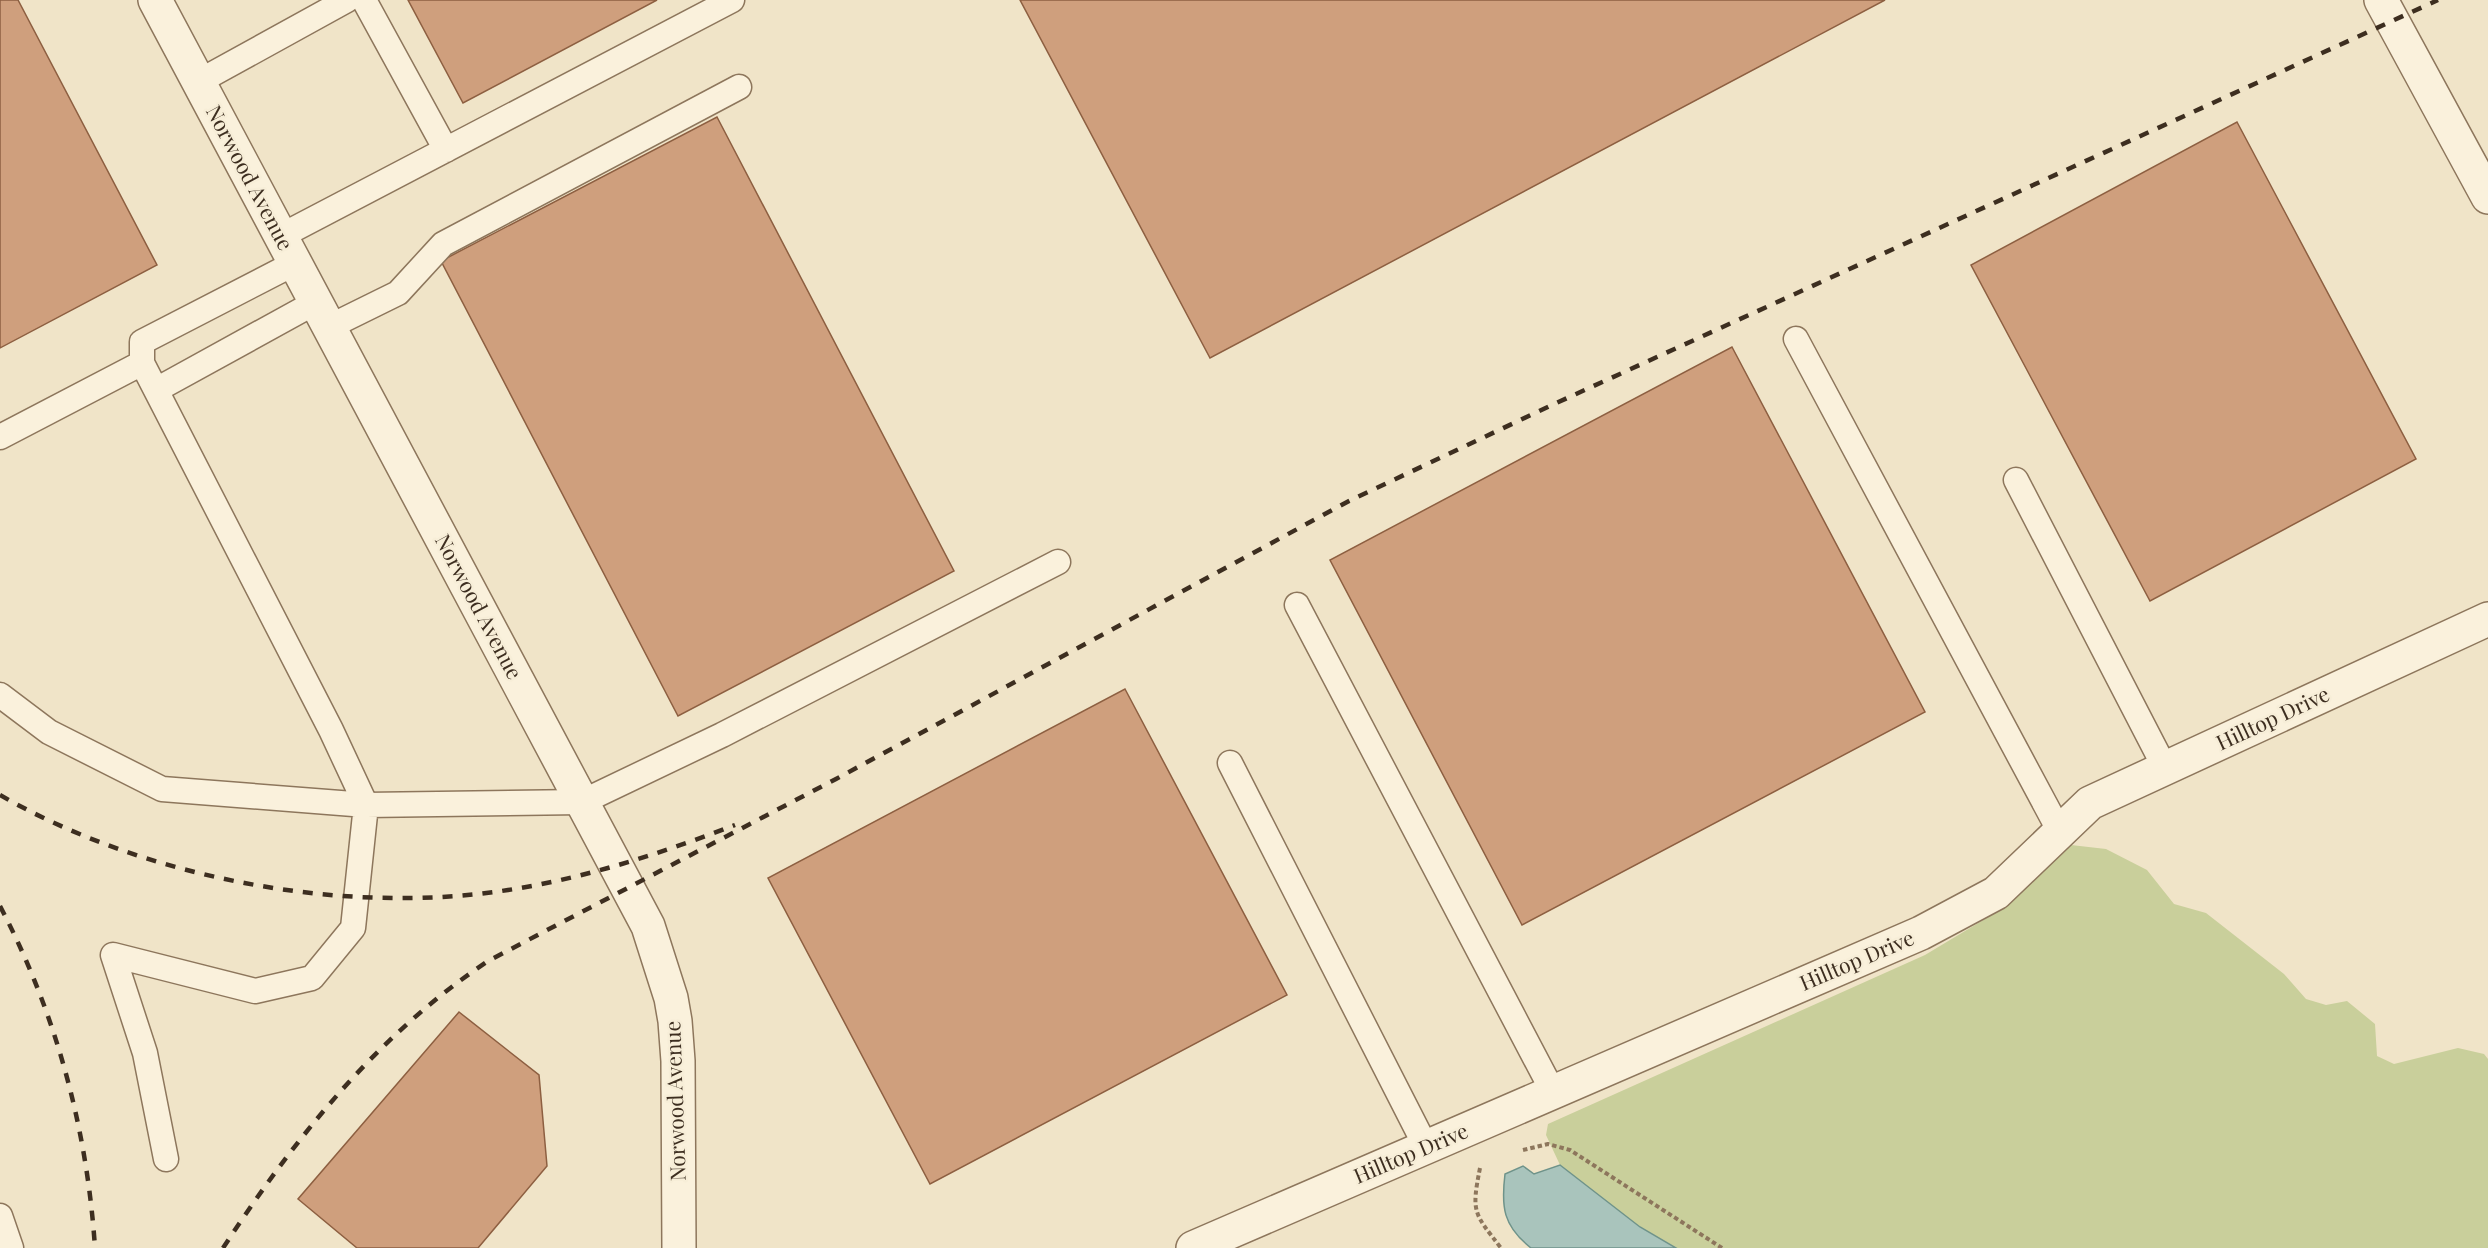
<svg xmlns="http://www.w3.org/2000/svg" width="2488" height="1248" viewBox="0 0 2488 1248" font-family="'Playfair Display',serif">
<rect width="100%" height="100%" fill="#f0e4c8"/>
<!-- green -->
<path fill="#c9cf9b" d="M2071,845L2106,849L2147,870L2174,904L2206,913L2284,974L2306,999L2326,1005L2347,1001L2375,1024L2377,1056L2394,1064L2458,1048L2484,1054L2488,1059V1248H1676L1640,1227L1560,1165L1546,1135L1548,1124L1925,955L1990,916L2020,886Z"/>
<!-- water -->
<path fill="#a9c4bc" stroke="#6f938a" stroke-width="1.5" d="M1560,1165L1640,1227L1676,1248H1531C1503,1226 1501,1207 1505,1174L1523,1166L1534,1174Z"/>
<!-- building -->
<path fill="#cf9f7d" stroke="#8d5f41" stroke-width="1.5" d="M0,0H18L157,265L0,348Z
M408,0H657L463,103Z
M1020,0H1885L1210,358Z
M717,117L954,571L678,716L441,261Z
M2237,122L2416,459L2150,601L1971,265Z
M1732,347L1925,712L1522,925L1330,560Z
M1125,689L1287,995L930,1184L768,878Z
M459,1012L539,1075L547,1166L478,1248H357L298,1199Z"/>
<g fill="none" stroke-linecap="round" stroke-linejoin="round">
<defs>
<path id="service" d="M364,0L446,150
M198,82L347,0
M281,236L732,0
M329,327L398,293L443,244L739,87
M1796,339L2060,832
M156,390L316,302
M0,437L142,363
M2016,480L2165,768
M1297,605L1553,1092
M0,695L49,732L162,789L366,805L582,802L722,735L1058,562
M1230,763L1426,1147
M166,1159L145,1053L113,955L255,991L312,978L353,928L366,805L331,730L142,363V342L295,263
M0,1216L11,1248"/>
<path id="minor" d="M155,0L648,926L671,998L675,1021L678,1061L679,1248
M2381,0L2488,197
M1193,1248L1921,933L1996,893L2090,803L2488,619"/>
</defs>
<!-- service casing -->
<use href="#service" stroke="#8d765c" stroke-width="27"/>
<!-- minor casing -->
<use href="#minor" stroke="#8d765c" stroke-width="36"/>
<!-- path -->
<path stroke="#8d765c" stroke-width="4" stroke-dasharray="4.5 3" stroke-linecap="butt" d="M1523,1150L1548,1144L1570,1150L1722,1248
M1480,1168C1471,1213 1474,1213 1501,1248"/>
<!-- service -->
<use href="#service" stroke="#faf1dc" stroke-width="24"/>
<!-- minor -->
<use href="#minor" stroke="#faf1dc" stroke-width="33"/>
<!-- rail -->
<path stroke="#3d2e20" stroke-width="4.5" stroke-dasharray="10 10" stroke-linecap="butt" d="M0,795C144,878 344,916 508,890C586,878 662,853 735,825
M0,906C56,1013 87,1128 95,1248
M223,1248C295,1138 377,1035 488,961L836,779L1349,501L1552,405L2438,0"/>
</g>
<g text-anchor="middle" stroke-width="5" stroke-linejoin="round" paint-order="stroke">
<!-- street labels -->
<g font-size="21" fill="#3d2e20" stroke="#f7eed8">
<text transform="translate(249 178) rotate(62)" y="7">Norwood Avenue</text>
<text transform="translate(478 607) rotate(62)" y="7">Norwood Avenue</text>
<text transform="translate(2273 719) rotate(-25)" y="7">Hilltop Drive</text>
<text transform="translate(1857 961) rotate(-23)" y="7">Hilltop Drive</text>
<text transform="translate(676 1101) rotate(-92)" y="7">Norwood Avenue</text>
<text transform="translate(1411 1154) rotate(-23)" y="7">Hilltop Drive</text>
</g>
</g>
</svg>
